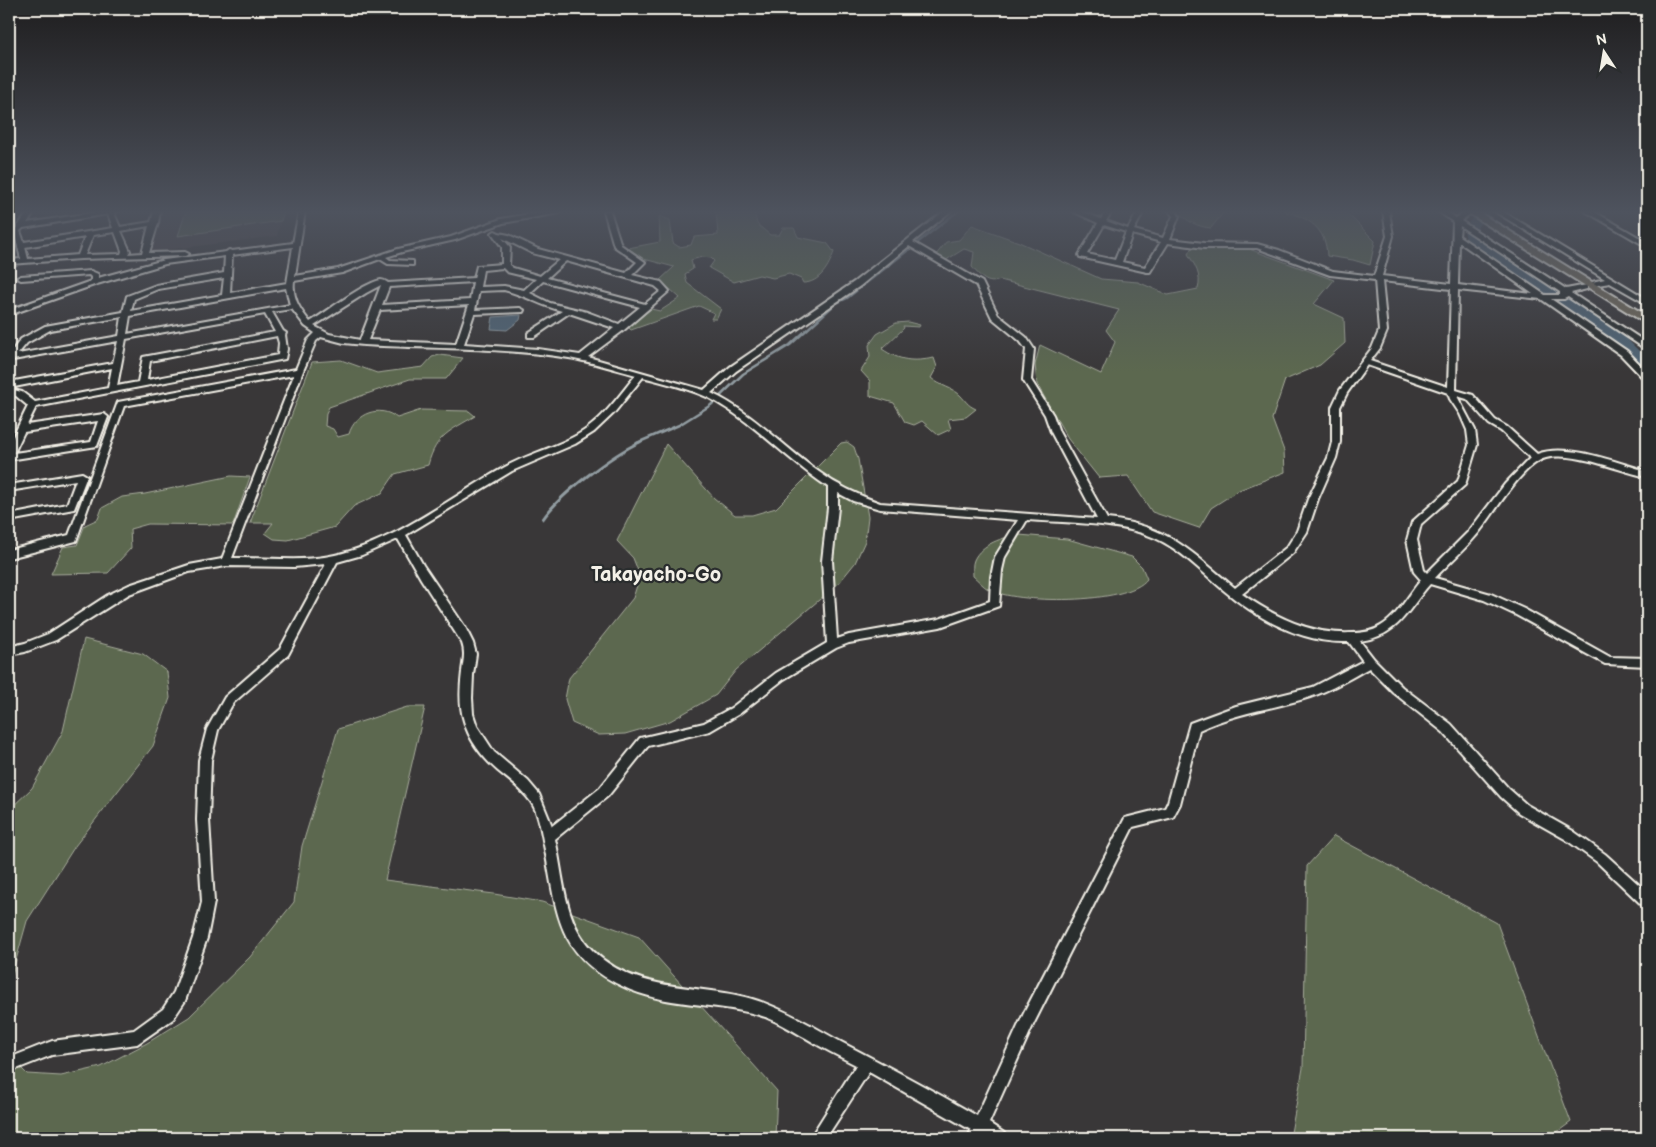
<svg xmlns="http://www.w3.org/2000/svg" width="1656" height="1147" viewBox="0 0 1656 1147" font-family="'Balsamiq Sans',sans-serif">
<rect width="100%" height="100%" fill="#393738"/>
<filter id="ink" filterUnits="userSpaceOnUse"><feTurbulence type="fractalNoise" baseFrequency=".02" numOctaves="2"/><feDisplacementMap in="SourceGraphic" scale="10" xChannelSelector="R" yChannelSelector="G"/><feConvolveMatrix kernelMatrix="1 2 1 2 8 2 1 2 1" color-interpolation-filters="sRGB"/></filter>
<g filter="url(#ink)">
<!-- built -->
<path fill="#4a4344" d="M159,211H283L277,236L150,252Z"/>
<!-- green -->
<path fill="#5b6850" stroke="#a8ac9c" d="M186,211H284L281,221L178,236Z
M716,211H754L757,224L770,235H779L783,228H794L798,237L827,243L834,252C829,266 820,283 803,283L801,279L789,274L773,278L759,275L734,282L709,268L714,261L711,258L702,257L691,260L693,269L685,274L687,283L721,309L716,319H711L714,313L699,306L631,330L628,327L651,309L660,311L680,298L660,280L674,267L644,259L628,248L660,242L659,216L670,220L673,243L679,247L691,245L694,237L718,235Z
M1177,211H1225L1211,228C1198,227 1186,221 1177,211Z
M1284,211H1345L1375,241L1370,265L1353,260L1327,256C1326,228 1309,218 1284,211Z
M972,225L1019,242L1101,279L1138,282L1168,295L1198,289C1202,276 1195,265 1188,254L1192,247L1249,249L1334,280L1314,304L1344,318L1345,343L1320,365L1285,380L1272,419L1284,451L1285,472L1239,490L1211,508L1199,528L1152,512L1128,476L1099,478L1068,439L1037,384L1035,365L1040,345L1101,374L1115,342L1106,330L1119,310L1000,280C987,286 980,276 972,267L974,252L964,249L943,262L936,255L946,242L959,240Z
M908,322L920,325L919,327L903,326L904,328L882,349C900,361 913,362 934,358L937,367L931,378C940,386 953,388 960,395C966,401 967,405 976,409L966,417L948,419L951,429L938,435L922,421L914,425L905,422L894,403L870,396V381L861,371L870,357L869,345L877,334L896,323Z
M440,355L463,358L446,379H410L329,407L326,413L325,426L333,429L338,437L349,434C355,413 380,404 397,418L421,410L469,411L475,416C450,431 436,435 428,465L395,474L382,493L354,506L335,527L288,540L274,539L265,533L273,523H250L312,362L341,360L377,373L423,367L432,357Z
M847,442L854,447L858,459L868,517L865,541L855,563L838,584L736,670L716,695L670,721L625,734L599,735L572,723L565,699L569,678L633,598L640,576L633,558L617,541L666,444L714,498L735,515H752L776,508L841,443Z
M231,476L250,477L233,525L148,524L130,529L131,548L108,573L51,574L63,547L77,545L85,525L98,519L102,508L122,497L145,494Z
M1019,535L1067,539L1132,557L1142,567L1147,579C1128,605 1014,604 988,589C983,586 978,580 973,576C973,571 972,564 974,560C981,544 1003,537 1019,535Z
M84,639L143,654L167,672L170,698L153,746L75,846L27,921L9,985V810L32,788L63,731Z
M407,707H425L385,880L494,894L542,902L639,937L777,1091L775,1138H9V1049L11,1058L27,1074L61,1076L101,1067L147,1043L189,1017L250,957L294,902L302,846L338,729Z
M1334,836L1497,923L1571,1122L1549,1138H1290L1303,1068L1307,866Z"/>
<!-- water -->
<path fill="#516574" stroke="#929da2" d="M521,315L520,320L507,330L491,329L493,317Z"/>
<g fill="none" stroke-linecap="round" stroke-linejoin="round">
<!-- stream-far1 -->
<path stroke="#929da2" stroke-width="2.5" d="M637,443L679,425L711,405L743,374L790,345L836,303L847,298L958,211"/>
<!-- stream -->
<path stroke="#929da2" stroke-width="3" d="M543,519C560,494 612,455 640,442"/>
<!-- river -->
<path fill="#516574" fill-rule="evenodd" d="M1480,211H1493L1478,226L1477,236L1625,337L1647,359V371L1642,370L1615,343L1467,241C1460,228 1471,219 1480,211Z"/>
<defs>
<path id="minor" d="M29,211H35L27,223L103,211H119L114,213L120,227L151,222L154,211H160L158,223L149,253L185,252L189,254L185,256L81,259L9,264V260L21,259L14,231ZM108,214L113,228L24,242L20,231L23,228ZM149,226L142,253L128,254L130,251L121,231ZM115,232L122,251L121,254L85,255L93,235ZM85,237L78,255L28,259L25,247Z
M299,211H305L295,276L338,269L398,249L451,237L501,219L547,211H562L559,213L503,223L455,240L402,252L386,257L390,260L413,261V265L388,264L380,259L342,273L294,281C292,297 299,309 310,322C327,312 363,283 381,280C384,280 385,281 388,283L474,278L477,266L502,264V247L492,233L495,231L499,233L509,235L538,249L626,273L637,262L614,246L604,211H610L621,245L645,262L632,275L661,282L669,291L624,330L588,357L704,390L730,367L854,282L944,211H951L913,242L982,282L998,315L1026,337L1034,349L1031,380L1053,415L1059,432L1107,519C1168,525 1191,552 1235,588L1287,547L1297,531L1308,499L1328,458L1332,442V407L1340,390L1372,348L1379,331L1375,280L1330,275L1257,248H1204L1168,243L1150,272H1147L1080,257L1079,255L1098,223L1072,211H1081L1101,219L1106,211H1112L1106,221L1128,229L1138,211H1144L1134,230L1163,238L1173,216L1169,211H1176L1179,216L1170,239L1204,243L1257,244L1279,250L1333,271L1374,276L1387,236L1383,211H1389L1393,236L1382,276L1451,284L1453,222L1438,211H1446L1456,218L1466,211H1473L1461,221L1566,289L1587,285V289L1571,293L1647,343V348H1644L1568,297L1564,299H1551L1627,351L1647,372V380L1644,379L1621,355L1541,299L1458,290L1456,390L1473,395L1495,420L1507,427L1537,454C1567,442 1618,463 1647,471V477C1619,471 1574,451 1546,458C1521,464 1493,517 1475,537C1463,551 1448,564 1435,578L1491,594L1524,609L1610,657L1647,658V666L1605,664L1516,615L1484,600L1430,584C1407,610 1399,636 1360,641L1374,659L1402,687L1451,724L1509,789L1527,805L1573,831L1605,854L1647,892V906L1642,905L1597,862L1565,839L1519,813L1501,797L1443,732L1394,693L1369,668C1349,679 1331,690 1310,697C1273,709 1234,713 1199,730L1180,804L1173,817L1133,827L1034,1023L989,1123L1004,1133L1006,1138L983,1137L968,1138L971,1130L869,1072L826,1138H810L856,1065C839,1056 822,1048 806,1038C791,1030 775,1019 759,1015C714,1002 664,1007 622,986C554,954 557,908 544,845C541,831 539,814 531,802C522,789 509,780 498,771C483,758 469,740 464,721C459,706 460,688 462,672C463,661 466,654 462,643L421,579L398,539L362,555L337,562L288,655L233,703L218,730L211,760L209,820L214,902L207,938L185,1001L173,1019L137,1044L52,1055L9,1072V1058L52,1041L134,1030L163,1009L174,992L193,938L202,902L197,820L199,760L207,729L225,697L280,649L326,564L294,567L226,566L189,572L129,594L56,640L25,652L9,655V647L25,643L48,634L108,595L129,585L189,565L222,559L294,375L124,406L76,541L9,558V550L69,535L118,402L296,369L308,340L315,333L305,326L292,309L272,312L283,331L286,333L285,335L287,349L285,359L36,407L27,425L104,414L108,417L97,446L9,460V445L28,406L16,396L9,395V389L22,392L35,402L108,388L112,368L9,388V382L113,363L118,341L13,360L9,362V355L21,339L45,326L123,312L127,296L156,285L224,273L225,256L165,264L97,284L9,315V310L91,281V277L89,275L21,280L17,278L21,276L91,271L98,274V278L164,260L226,252L229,250L232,251L293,243ZM1104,225L1126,232L1115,260L1087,254ZM1460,226L1560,292V295H1545L1459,236ZM1132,234L1161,242L1145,267L1122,262ZM502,238L532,253L559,260L540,276L513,268L509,265L510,247ZM1459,242L1533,294L1458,285ZM909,246L976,285L992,318L1020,341L1026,349L1023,380L1045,415L1051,432L1097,519L880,503C858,495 838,486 819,472C783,447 752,412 711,393L736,371L860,286ZM293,247L287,283L230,293L232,255ZM566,261L655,286L661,291L645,304L547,278ZM503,268L507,272L536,279L524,290L504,286L480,287L483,270ZM224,278L222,295L131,311L134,299L158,289ZM543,281L640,307L619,324L587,312L550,303L530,293ZM1382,281L1451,289L1448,387L1370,361L1380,348L1387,331ZM473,282L470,300L382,305L389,287ZM381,285L360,340L329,334L314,326L366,293ZM286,288L290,305L127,334L130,316ZM504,290C525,295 541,306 562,311L528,333V337H534L569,313L614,328L580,355L538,349L464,344L474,314L523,312L524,310L520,308L475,310L479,291ZM469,305L456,344L368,340L380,310ZM265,314L275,332L143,357L138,382L117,386L126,339ZM122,317L119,336L18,354L27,343L50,330ZM277,336L279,343L278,355L147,380L150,361ZM321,337L344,343L364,345C432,349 501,347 569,358C592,362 614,369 636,375C621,393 607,414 588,428C563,446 532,452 505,467C450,497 398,541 335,555C301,563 266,557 232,558L303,371L316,341ZM1367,365L1448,393L1450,399L1460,414L1467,430L1469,445L1458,481L1412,522L1407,540L1414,572L1421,580C1409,594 1398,616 1381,626C1372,632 1362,633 1352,633C1311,635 1275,617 1242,594L1293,553L1307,532L1318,499L1336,458L1340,442V407L1347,393ZM643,377C665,383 688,388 709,398C753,421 787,460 828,487V508L822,561L827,643L776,673L731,708L704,723L640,738L600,788L552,826L539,794L528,781L494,752L477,726L473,714L472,698L473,675L476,654L473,643L465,627L423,565L406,535L512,471L575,444L594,432L614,413ZM1457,396L1467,399L1489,424L1501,431L1530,458L1505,484L1469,531L1427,573L1424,570L1417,540L1421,524L1465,485L1477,445L1475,430ZM98,421L91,442L14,453L24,432ZM838,493L853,501L880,509L1018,520L995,557L991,577L990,601L939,619L849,635L837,639L832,561L838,508ZM1027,520C1066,523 1120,522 1155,538C1181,550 1200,570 1221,588C1256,618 1302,644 1349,642L1363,661L1313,687L1236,706L1190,723L1168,802L1165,808L1125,818L1024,1013L977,1116C932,1090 887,1066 841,1042C817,1029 793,1014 767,1004C710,981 641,998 593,951C563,921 564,877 555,839L608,796L648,746L710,731L739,714L784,679L836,648L849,643L940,627L999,606L1002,570L1005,557Z
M1494,211H1502L1647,299V304L1610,283L1592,286V282L1605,279Z
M1585,211H1593L1647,242V247Z
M82,473L87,476L74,509L9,521V515L67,504L76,480L9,491V485Z"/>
<path id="highway" d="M1465,211H1477L1647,316V324Z"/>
</defs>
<!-- minor casing -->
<use href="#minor" stroke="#f4f1e8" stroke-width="4"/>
<!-- highway casing -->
<use href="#highway" stroke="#f4f1e8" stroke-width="4"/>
<!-- minor -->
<use href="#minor" fill="#2a2d2e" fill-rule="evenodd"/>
<!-- highway -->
<use href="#highway" fill="#726b5a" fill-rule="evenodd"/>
</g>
</g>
<!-- sky -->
<linearGradient id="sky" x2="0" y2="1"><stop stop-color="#1f1e1f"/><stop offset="0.57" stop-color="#4e535e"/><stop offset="1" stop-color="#4e535e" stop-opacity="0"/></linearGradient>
<rect width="1656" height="372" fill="url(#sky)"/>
<g text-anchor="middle" stroke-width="4.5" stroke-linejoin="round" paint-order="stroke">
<!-- quarter labels -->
<g font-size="20" font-weight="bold" fill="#f4f1e8" stroke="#2a2d2e">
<text x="656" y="581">Takayacho-Go</text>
</g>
</g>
<!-- margin -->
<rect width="1656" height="1147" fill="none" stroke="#2a2d2e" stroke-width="30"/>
<rect x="15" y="15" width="1626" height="1117" fill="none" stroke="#f4f1e8" stroke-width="2" filter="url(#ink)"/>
<!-- north arrow -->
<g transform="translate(1604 52) rotate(348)" stroke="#2a2d2e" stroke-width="4" paint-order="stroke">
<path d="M0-4L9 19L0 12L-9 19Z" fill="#f4f1e8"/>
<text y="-8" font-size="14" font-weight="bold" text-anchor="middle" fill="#f4f1e8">N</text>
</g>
</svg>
